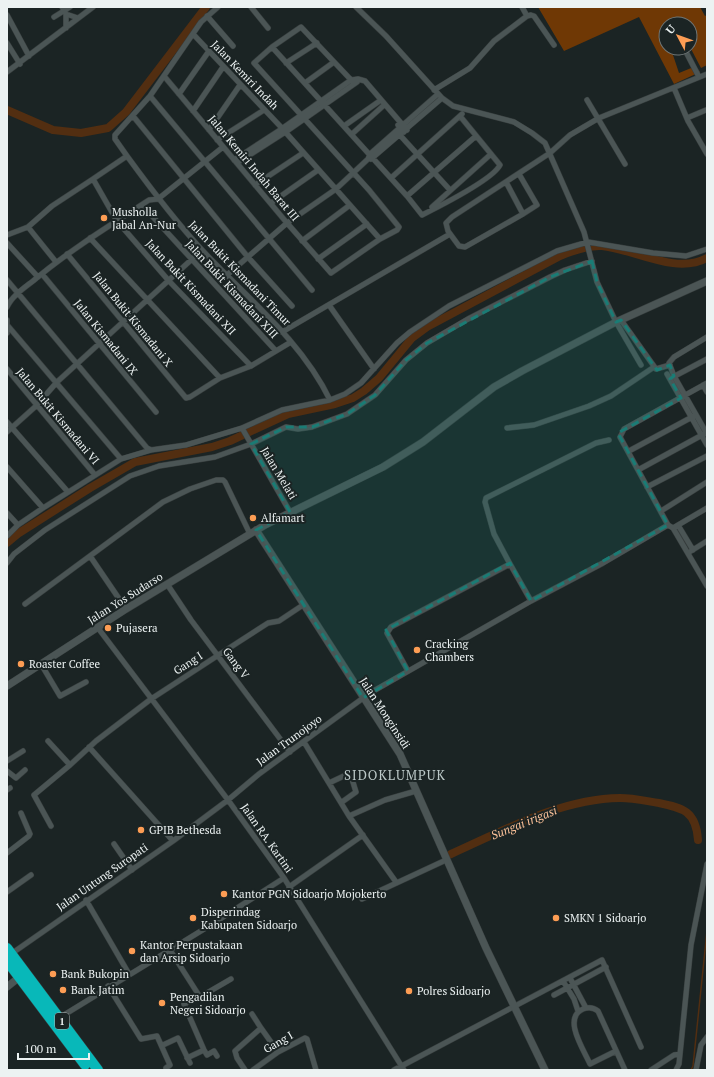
<svg xmlns="http://www.w3.org/2000/svg" width="714" height="1077" viewBox="0 0 714 1077" font-family="'PT Serif',serif">
<rect width="100%" height="100%" fill="#1b2424"/>
<!-- green -->
<path fill="#6f3805" d="M538,7H700L705,16L707,15V65L701,68L690,47V24H666V48H673L671,49L679,73L696,66L700,72L674,84L639,17L564,51Z"/>
<g fill="none" stroke-linecap="round" stroke-linejoin="round">
<!-- stream -->
<path stroke="#522e11" stroke-width="1.5" d="M691,1070L693,1066L707,931"/>
<!-- river -->
<path stroke="#522e11" stroke-width="8" d="M7,110L53,130L81,133L108,128L126,112L206,7
M7,543L19,533L90,488L135,462L212,447L230,441L288,414L335,404L353,398L364,391L379,378L412,338L427,327L560,256C572,251 588,245 602,246C634,249 675,275 707,258
M451,854C505,830 560,799 620,798C633,798 646,801 659,803C683,808 696,811 698,840"/>
<defs>
<path id="street" d="M62,7L66,14V28
M251,7L268,28
M356,7L386,36L442,98L453,106L514,122L532,133L545,143L584,232L597,282L616,322L641,365
M522,7L527,16
M66,14L78,18
M7,15L29,56
M207,16L233,46
M54,17L70,7
M193,34L280,126L380,239
M7,43L20,64
M272,47L407,196L422,215C438,207 493,179 500,165L460,116
M685,50L699,77
M286,63L317,43
M7,72L93,7
M164,76L287,223L331,273L380,239L397,230L399,227L369,190L254,63L272,47L301,27L354,83
M305,83L334,62
M674,88L688,121L707,154
M434,90L470,68L494,41L527,16L531,15L534,16L554,45
M179,94L209,51
M150,96L312,290
M587,100L625,164
M193,111L223,67
M133,116L247,256L292,306
M687,118L706,110
M398,125L404,132
M344,126L381,100
M209,130L240,85
M398,133L450,190
M352,134L383,106
M217,140L264,110
M127,156C151,189 175,221 203,251C247,298 301,340 330,400
M371,159L442,98
M234,160L280,130L351,80L358,79L365,81L407,130
M237,163L287,131L357,82
M519,174L537,205L523,214
M391,178L462,114
M93,179L127,156L115,139V135L150,96L201,22L218,7
M506,182L523,214L465,247L459,246L448,231L446,223L452,217L550,153L570,135L599,118L707,74
M255,185L303,153
M407,196L476,136
M271,203L318,170
M142,205L276,351
M432,207L491,154
M28,227L56,262
M7,235L28,227L52,206L93,179L117,221L169,281L251,366
M90,238L220,378
M302,241L350,205
M7,243L38,277
M67,254L186,398L190,397L220,378L251,366L291,342
M318,259L367,224
M42,274L156,412
M227,275L287,223L336,189L368,159L370,154L438,94
M7,280L147,448L151,450
M329,305L374,369
M7,307C12,296 24,288 33,281C70,250 109,226 149,200L158,199L223,147
M7,320V333
M621,320L656,369L670,365
M8,326L121,459
M282,332L450,234
M707,337L674,357L669,363L674,376L707,434
M7,369L95,475
M667,374L707,445
M673,377L707,359
M707,383L624,429L620,437L668,525L673,528L707,586
M703,385L707,392
M7,422L68,492
M242,428L290,512
M507,428L534,425L589,406L611,396L654,367
M7,432L36,406L57,382L202,250
M629,451L694,416
M7,467L43,508
M638,470L704,434
M647,487L707,456
M661,511L707,482
M7,513L18,525
M678,525L693,550
M673,528L707,508
M7,536L18,525L43,508L121,459L151,450L186,445L242,428L282,410L330,400L345,394L361,383L397,343L410,332L449,306L557,251L588,242L653,253L686,256L707,249
M691,551L707,541
M90,556L126,609
M7,563L14,554L45,530L130,476L159,466L215,457L251,444L286,427L298,429L312,427L347,414L375,395L406,360L427,343L468,319L550,277L565,270L592,261
M510,564L494,534L485,502L486,498L596,443L609,440
M167,584L191,620L290,752
M25,604L163,502L190,489L216,480H223L225,482L250,534
M98,628L228,800L284,878L404,1070
M41,664L60,696L86,682
M408,671L387,633L391,627L510,564L531,601
M48,741L70,765
M304,742L349,816L396,882
M89,747L173,841
M7,761L23,751
M7,771L16,778L25,770
M329,783L346,775L352,779L356,792L342,802
M7,790L10,788
M349,816L385,800L416,791
M51,826L34,795L70,765L96,741L151,699L237,643L268,623L279,621L303,605
M114,844L132,870
M7,853L29,836L30,834L21,813
M289,887L363,835
M7,892L31,875
M362,899L446,860
M86,900L129,974
M170,950L200,997L231,979
M11,954L173,841L228,800L259,774L370,693L531,601L603,563L668,525
M570,978L586,1008
M563,981L574,999L578,1011
M108,986L141,1039L157,1036L170,1065L166,1068
M554,995L606,967
M199,996L184,1004L204,1050L207,1055L214,1051L217,1056
M252,1014L261,1028
M59,1018L209,926L284,878
M163,1045L178,1038L190,1063
M616,1051L590,1064C584,1050 562,1018 583,1009C588,1007 593,1007 598,1011L625,1070
M187,1058L204,1050
M245,1070L237,1058L235,1051L261,1028L278,1052
M253,1070L278,1052L305,1038L307,1039L316,1070
M394,1070L602,960L641,1047
M651,1070L674,1055L680,1054
M676,1070L679,1064L691,945L707,864
M696,1070L701,1045L707,1037"/>
<path id="secondary" d="M256,530L400,754L486,948L545,1070
M7,686L126,609L265,525L383,467L423,442L494,387L522,371L616,322L707,281
M7,987L22,975"/>
<path id="highway" d="M7,948L98,1070
M7,961L85,1065"/>
</defs>
<!-- street casing -->
<use href="#street" stroke="#383f3f" stroke-width="6"/>
<!-- secondary casing -->
<use href="#secondary" stroke="#383f3f" stroke-width="8"/>
<!-- highway casing -->
<use href="#highway" stroke="#383f3f" stroke-width="11"/>
<!-- street -->
<use href="#street" stroke="#4b5555" stroke-width="5"/>
<!-- secondary -->
<use href="#secondary" stroke="#4b5555" stroke-width="7"/>
<!-- highway -->
<use href="#highway" stroke="#08b8b9" stroke-width="10"/>
</g>
<!-- marked area -->
<path fill="#1a7c75" fill-opacity="0.2" stroke="#1a7c75" stroke-width="3" stroke-dasharray="8 5" stroke-linejoin="round" d="M592,261L597,282L616,322L621,320L657,370L670,365L674,376L670,379L681,398L618,433L668,525L531,601L510,563L386,630L408,671L363,698L256,530L290,512L251,444L286,427H312L347,414L375,395L406,360L427,343L550,277Z"/>
<!-- markers -->
<g fill="#fd9d54" stroke="#1b2424" stroke-width="1.5">
<circle cx="104" cy="218" r="4"/>
<circle cx="253" cy="518" r="4"/>
<circle cx="108" cy="628" r="4"/>
<circle cx="417" cy="650" r="4"/>
<circle cx="21" cy="664" r="4"/>
<circle cx="141" cy="830" r="4"/>
<circle cx="224" cy="894" r="4"/>
<circle cx="193" cy="918" r="4"/>
<circle cx="556" cy="918" r="4"/>
<circle cx="132" cy="951" r="4"/>
<circle cx="53" cy="974" r="4"/>
<circle cx="63" cy="990" r="4"/>
<circle cx="409" cy="991" r="4"/>
<circle cx="162" cy="1003" r="4"/>
</g>
<g text-anchor="middle" stroke-width="4" stroke-linejoin="round" paint-order="stroke">
<!-- shield labels -->
<rect fill="#1b2424" stroke="#adb4b4" stroke-width="1" x="55" y="1013" width="14" height="16" rx="3"/>
<g font-size="10" font-weight="bold" fill="#ecf2f2">
<text x="62" y="1025">1</text>
</g>
<!-- street labels -->
<g font-size="11" fill="#ecf2f2" stroke="#1b2424">
<text transform="translate(245 75) rotate(46)" y="4">Jalan Kemiri Indah</text>
<text transform="translate(254 168) rotate(50)" y="4">Jalan Kemiri Indah Barat III</text>
<text transform="translate(240 273) rotate(46)" y="4">Jalan Bukit Kismadani Timur</text>
<text transform="translate(191 287) rotate(47)" y="4">Jalan Bukit Kismadani XII</text>
<text transform="translate(232 289) rotate(47)" y="4">Jalan Bukit Kismadani XIII</text>
<text transform="translate(133 319) rotate(51)" y="4">Jalan Bukit Kismadani X</text>
<text transform="translate(106 337) rotate(51)" y="4">Jalan Kismadani IX</text>
<text transform="translate(58 416) rotate(50)" y="4">Jalan Bukit Kismadani VI</text>
<text transform="translate(279 473) rotate(59)" y="4">Jalan Melati</text>
<text transform="translate(125 598) rotate(-32)" y="4">Jalan Yos Sudarso</text>
<text transform="translate(188 663) rotate(-33)" y="4">Gang I</text>
<text transform="translate(236 663) rotate(53)" y="4">Gang V</text>
<text transform="translate(385 713) rotate(57)" y="4">Jalan Monginsidi</text>
<text transform="translate(289 740) rotate(-36)" y="4">Jalan Trunojoyo</text>
<text transform="translate(267 838) rotate(55)" y="4">Jalan RA. Kartini</text>
<text transform="translate(102 877) rotate(-35)" y="4">Jalan Untung Suropati</text>
<text transform="translate(278 1042) rotate(-30)" y="4">Gang I</text>
</g>
<!-- poi labels -->
<g font-size="11" fill="#ecf2f2" stroke="#1b2424" text-anchor="start">
<text x="112" y="216">Musholla<tspan x="112" dy="13">Jabal An-Nur</tspan></text>
<text x="261" y="522">Alfamart</text>
<text x="116" y="632">Pujasera</text>
<text x="425" y="648">Cracking<tspan x="425" dy="13">Chambers</tspan></text>
<text x="29" y="668">Roaster Coffee</text>
<text x="149" y="834">GPIB Bethesda</text>
<text x="232" y="898">Kantor PGN Sidoarjo Mojokerto</text>
<text x="201" y="916">Disperindag<tspan x="201" dy="13">Kabupaten Sidoarjo</tspan></text>
<text x="564" y="922">SMKN 1 Sidoarjo</text>
<text x="140" y="949">Kantor Perpustakaan<tspan x="140" dy="13">dan Arsip Sidoarjo</tspan></text>
<text x="61" y="978">Bank Bukopin</text>
<text x="71" y="994">Bank Jatim</text>
<text x="417" y="995">Polres Sidoarjo</text>
<text x="170" y="1001">Pengadilan<tspan x="170" dy="13">Negeri Sidoarjo</tspan></text>
</g>
<!-- water labels -->
<g font-size="12" font-style="italic" fill="#fbc199" stroke="#1b2424">
<text transform="translate(524 823) rotate(-22)" y="4">Sungai irigasi</text>
</g>
<!-- quarter labels -->
<g font-size="13" letter-spacing="1" fill="#bbc8c7" stroke="#1b2424">
<text x="395" y="780">SIDOKLUMPUK</text>
</g>
</g>
<!-- border -->
<rect width="714" height="1077" fill="none" stroke="#ecf2f2" stroke-width="16"/>
<!-- north arrow -->
<g transform="translate(678 36) rotate(311)"><circle r="19" fill="#1b2424" stroke="#6f7676"/>
<path d="M0-3L7 15L0 10L-7 15Z" fill="#fd9d54"/>
<text y="-6" font-size="11" font-weight="bold" text-anchor="middle" fill="#ecf2f2">U</text>
</g>
<!-- scale -->
<path d="M18 1053v6h71v-6" fill="none" stroke="#ecf2f2" stroke-width="2"/>
<text x="24" y="1053" font-size="12" fill="#ecf2f2" stroke="#1b2424" stroke-width="3" paint-order="stroke">100 m</text>
</svg>
